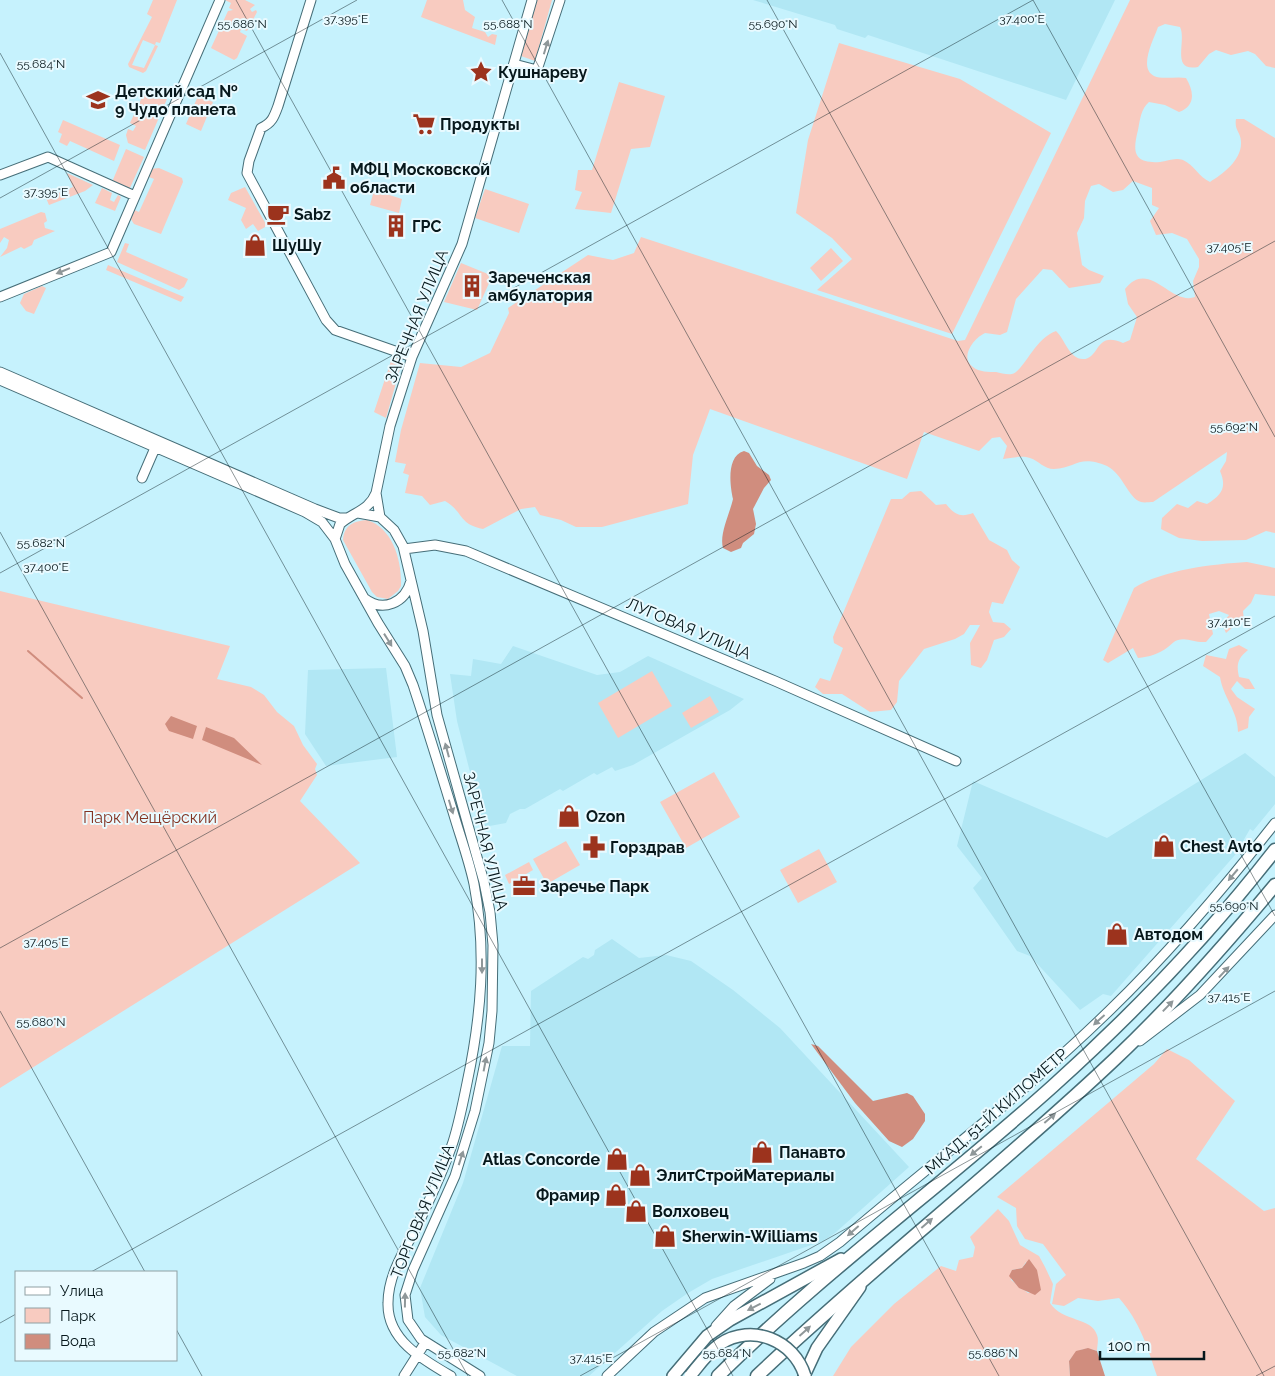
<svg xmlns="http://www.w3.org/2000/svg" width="1275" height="1376" viewBox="0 0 1275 1376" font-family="Raleway,sans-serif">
<rect width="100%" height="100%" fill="#c6f2fd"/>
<!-- built -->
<path fill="#b1e7f4" d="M753,0H1115L1066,100L868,35L865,38L837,29L835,25Z
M513,646L597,675L620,672L648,656L744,699L730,710L633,765L615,771L612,767L597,775L594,773L563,791L560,789L525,809H520L510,814L506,823L484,827L457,721L450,674L471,676L473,659L501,664Z
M386,668L397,757L326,766L305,734L308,670Z
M1245,753L1275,777V804L1253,831L1250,829L1235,855L1111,996L1103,994L1080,1010L1030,956L1017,951L973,888L982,878L957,846L973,781L1107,838Z
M612,939L639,958L666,955L691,961L733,990L780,1028L909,1167L835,1233L823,1241L712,1279L688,1293L662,1311L589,1376H517L441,1335L425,1317L420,1288L463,1183L502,1046H530L531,991L583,957L588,959L594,955L595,950Z"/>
<!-- green -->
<path fill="#f8cbc0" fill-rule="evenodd" d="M153,0H177L160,43L156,42L155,45L158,46L146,71L143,73L129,67L128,64L152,17L147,14ZM143,40L155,45L144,68L132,65Z
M225,0H245L255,5L250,9L252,12L256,10L257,12L247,31L241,29L240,32L247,36L237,58L234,60L211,48L228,11L233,10L229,8L231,3Z
M427,0H463L465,10L475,17L472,28L485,32L488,37L492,34L497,35L495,45L421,17Z
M536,0H552L535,61L521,56Z
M1130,0H1275V68L1266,66L1255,54L1248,51L1231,55L1216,50L1209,54L1198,67C1170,72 1187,41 1180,27L1165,24L1158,27C1154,39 1138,68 1154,76C1163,80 1176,76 1186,78C1194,91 1196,106 1179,112L1165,105L1149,102C1141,109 1140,119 1138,130C1133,150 1132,164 1160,162C1168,161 1174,157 1183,160C1194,165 1199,177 1210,182C1223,174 1242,160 1241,142C1241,132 1234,131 1236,119H1244L1275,138V533L1266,531L1246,540L1202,541L1179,538L1161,529L1162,518L1177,504L1188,508L1197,501L1207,504C1222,495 1227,487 1220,471L1226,461L1227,452L1153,502C1150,502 1144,503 1141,502C1128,498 1123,474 1107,466C1079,454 1076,468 1054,469C1044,469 1039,461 1030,458C1022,455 1012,458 1003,459L1007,446L1000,437L992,438L979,451L924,432L907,479L710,409L693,455L688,504L602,527H576L561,520L540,515L535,507L521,509L483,529C458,524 464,512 445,501L430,505L422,496L405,493L409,475L403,473L406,464L395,462L401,430L420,363L461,367L490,353L509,313L508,308L588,255L613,260L634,253L641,237L958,341L965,340ZM1133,181L1152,188V205L1159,208L1150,221L1156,235L1172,233L1187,239L1199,259V267L1193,281L1195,297C1171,306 1149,258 1125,289L1128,304L1137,317L1130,340L1123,343C1095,330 1100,359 1083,359C1069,359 1065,339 1056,331C1034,339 1024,371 1012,374C1007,375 1001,373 996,372C989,372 979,372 973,367C959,357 974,338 985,333L1000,335L1007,332L1016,299L1043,269L1052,270L1069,288L1100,283L1104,276L1089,270L1082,265L1077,233L1084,218L1085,201L1091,186L1099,184L1113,192L1123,190Z
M839,43L960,79L1051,133L952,334L817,290L852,259L832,238L796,213L808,140Z
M619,82L665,96L650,147L631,149L611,213L575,209L582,192L575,190L578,170H592Z
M151,92L167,99L145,150L128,143L126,135L128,129L133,131L136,126L130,123L144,93Z
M198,96L213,102L201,131L186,124Z
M63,120L120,145L114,161L70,141L67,146L59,142L62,134L58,132Z
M126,149L144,157L129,190L112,182Z
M159,168L182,178L183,182L161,234L134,224L127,213L130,208L139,212L154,179L144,175L150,169Z
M67,173L93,185L85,191L49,205L46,198L73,187Z
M245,187L267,226L258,231L253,224L246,229L241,220L246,208L228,200L231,193Z
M102,188L112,193L110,200L114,202L118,195L121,197L115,211L95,203Z
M485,189L529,204L519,233L475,218Z
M374,190L402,199L399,213L370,205Z
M41,212L45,213L47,221L44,223L45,228L55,231L34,240L32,245L24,249L21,247L0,257L7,248L9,240L4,237L0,243V229Z
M125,243L129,244L126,252L188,279L184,287L179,290L117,262Z
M831,248L843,261L821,281L810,268Z
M461,263L488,274L490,281L477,310L444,302Z
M108,265L184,297L181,302L106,270Z
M42,286L46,288L34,314L26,311L20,303L24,294Z
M393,355L402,362L386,418L374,412Z
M921,491L936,505L946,504C954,514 960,518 973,513L989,540L1007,550L1012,560L1020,567L1003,604L992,602L989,612L993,622L1004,623L1011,629L1004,637L994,640L987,660L981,668L971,665L970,643L980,625H970L964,634L955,639L924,649L899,681L897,702L891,710L870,712L842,694H823L815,687L820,678L830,681L843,648L834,643L833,637L891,499H902L910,492Z
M367,520C393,528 402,561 401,586L398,591L388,599L377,597L372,592L343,540C344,525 354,521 367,520Z
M1247,562L1275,568V596L1255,594L1251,603L1243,611L1244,621L1234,626L1226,633L1222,624L1229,615L1219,611L1209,614L1213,634L1206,642C1195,643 1187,637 1178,640C1174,641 1172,644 1168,647C1159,654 1149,657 1138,658L1133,648L1108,663L1103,660L1134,588C1162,570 1213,564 1247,562Z
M0,591L230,646L217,679L251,687L264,695L277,712L294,726L303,745L317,764L315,769L317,775L300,801L360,863L0,1088Z
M1239,645L1248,650C1238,658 1236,664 1239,677L1249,679L1255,689H1245L1237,681L1231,689L1237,697L1255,709L1249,717L1248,728L1238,732C1238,711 1223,697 1220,677L1203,666L1206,655L1226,659L1229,649Z
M652,671L672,706L618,738L598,703Z
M710,696L719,712L691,728L682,713Z
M714,772L740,817L686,848L660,802Z
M566,841L580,865L547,884L533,859Z
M819,849L837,882L798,903L780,870Z
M529,862L533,870L509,884L505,875Z
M1167,1049L1189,1060L1235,1101L1196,1159L1264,1211L1275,1208V1376H1157C1147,1346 1140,1322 1119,1298L1098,1301L1078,1298L1064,1306L1052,1304L1056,1284L1066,1275L1043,1244L1025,1239L1017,1226L1016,1208L997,1197L1154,1064Z
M998,1209L1009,1221L1020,1245L1039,1256L1045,1267L1053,1284L1050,1303C1062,1322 1092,1317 1097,1335C1099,1340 1097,1346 1097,1351C1084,1346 1077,1350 1069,1361L1070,1376H833L851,1347L894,1304L941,1266L956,1271L959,1260L973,1257L975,1247L970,1237ZM1026,1262L1041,1290L1028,1293L1011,1280L1012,1270L1022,1268Z"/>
<!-- water -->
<path fill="#d08d7e" d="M744,451L749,453L757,466L769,475L771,480L764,488L753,509L756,524L754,534L743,543L741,548L731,552L723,548C719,534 730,513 733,499C730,486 726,456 744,451Z
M171,716L197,726L193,739L169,731L165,724Z
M206,727L234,738L262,765L202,740Z
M811,1044L818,1046L873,1101L907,1093L913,1096L925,1114V1121L913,1139L902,1147L889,1141L855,1103Z
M1029,1259L1037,1270L1041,1290L1035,1295L1019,1288L1009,1276L1012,1270L1022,1268Z
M1088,1348L1097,1351L1105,1376H1070L1069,1361L1076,1351Z"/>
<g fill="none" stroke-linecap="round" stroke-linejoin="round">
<!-- stream -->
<path stroke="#d08d7e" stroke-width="2" d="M28,651L82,698"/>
<defs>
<path id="minor" d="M311,0L278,106C274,117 272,123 261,128L249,161L247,173L326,320L335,330L412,357
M514,64L537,70L560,0
M0,175L48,157L135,196
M0,297L111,252L220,0
M0,372L315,509L339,518H346
M0,380L305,512L322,522L335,539
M142,478L155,448
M376,493L380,517
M358,513L380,517L394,530L403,546L423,631L437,715L484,882L490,912L493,945L492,1011L489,1043L475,1111L455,1176L413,1270L405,1295L408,1320L421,1339L480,1376
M404,549L435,545L466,551L775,681L956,761
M364,598C383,613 405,603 411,581
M1140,1041L1200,995L1275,915
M716,1326L734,1306L770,1279
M404,1376L425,1343
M451,1376C423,1360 387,1340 388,1303C388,1274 406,1248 419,1222C431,1197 444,1169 453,1142C459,1123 463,1103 467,1083C481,1017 487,952 474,884C469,860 460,836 453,812C440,770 427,727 413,685L405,666L378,623L345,564L335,539L340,524C353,512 369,511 376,493L390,426L412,357L462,244L532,0
M607,1376L654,1332L705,1298L804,1263L820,1256L840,1242C930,1165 1025,1093 1110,1010C1169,953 1224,888 1275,823"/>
<path id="major" d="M673,1376L707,1336L730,1320L841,1259
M804,1376L817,1348L860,1287"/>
<path id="highway" d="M718,1376C823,1272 943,1185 1053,1086C1133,1014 1209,935 1275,850
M757,1376C873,1266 1000,1168 1116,1058C1173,1004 1225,945 1275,885"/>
</defs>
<!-- minor casing -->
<use href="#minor" stroke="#466e78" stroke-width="11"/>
<!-- major casing -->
<use href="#major" stroke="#466e78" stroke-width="14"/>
<!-- highway casing -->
<use href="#highway" stroke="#466e78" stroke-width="15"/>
<!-- minor -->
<use href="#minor" stroke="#fff" stroke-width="9"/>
<!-- major -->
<use href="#major" stroke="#fff" stroke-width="11"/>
<!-- highway -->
<use href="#highway" stroke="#fff" stroke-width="12"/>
<defs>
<path id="major-bridge" d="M690,1376C699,1365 708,1352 720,1344C752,1323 794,1340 805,1376"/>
</defs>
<!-- major-bridge casing -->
<use href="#major-bridge" stroke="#466e78" stroke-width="14" stroke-linecap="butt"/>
<!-- major-bridge -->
<use href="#major-bridge" stroke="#fff" stroke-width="11"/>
</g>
<!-- one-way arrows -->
<defs><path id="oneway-solid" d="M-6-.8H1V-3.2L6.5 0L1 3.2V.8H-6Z" transform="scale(1.25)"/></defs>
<g fill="#8f9799">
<use href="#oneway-solid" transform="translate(546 47) rotate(-73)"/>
<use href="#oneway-solid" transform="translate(63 271) rotate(158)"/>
<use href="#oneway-solid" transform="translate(388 640) rotate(58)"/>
<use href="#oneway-solid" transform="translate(447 750) rotate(-105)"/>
<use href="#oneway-solid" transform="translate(451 807) rotate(73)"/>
<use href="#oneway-solid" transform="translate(1233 875) rotate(130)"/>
<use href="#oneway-solid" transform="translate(482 966) rotate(90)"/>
<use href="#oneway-solid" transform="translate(1224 972) rotate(-47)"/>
<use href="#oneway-solid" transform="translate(1168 1006) rotate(-46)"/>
<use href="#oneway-solid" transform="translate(1099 1020) rotate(138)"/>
<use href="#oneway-solid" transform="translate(485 1064) rotate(-79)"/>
<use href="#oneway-solid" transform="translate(1050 1118) rotate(-41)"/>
<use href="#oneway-solid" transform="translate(976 1151) rotate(141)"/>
<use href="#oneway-solid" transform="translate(461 1158) rotate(-72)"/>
<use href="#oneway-solid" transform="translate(927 1223) rotate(-41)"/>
<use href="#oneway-solid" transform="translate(853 1231) rotate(139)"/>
<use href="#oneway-solid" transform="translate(405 1300) rotate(-89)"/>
<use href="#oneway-solid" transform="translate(754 1307) rotate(153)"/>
<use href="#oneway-solid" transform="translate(805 1331) rotate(-42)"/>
</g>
<!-- ticks -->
<path fill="none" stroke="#07181c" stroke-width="1" stroke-opacity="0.45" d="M236,0L999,1376M502,0L1264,1376M767,0L1275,916M1033,0L1275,437M0,53L733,1376M0,198L357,0M0,532L468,1376M0,573L1033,0M0,948L1275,241M0,1011L145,1272M91,1272L1275,616M0,1323L16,1314M176,1329L202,1376M580,1376L1275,991M1256,1376L1275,1366"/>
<!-- icons -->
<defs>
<symbol id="sight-bare" viewBox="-9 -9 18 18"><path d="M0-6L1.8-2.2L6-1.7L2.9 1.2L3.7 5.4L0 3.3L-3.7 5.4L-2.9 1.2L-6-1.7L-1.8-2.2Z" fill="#9c331d" stroke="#e9faff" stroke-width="2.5" paint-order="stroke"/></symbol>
<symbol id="school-bare" viewBox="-9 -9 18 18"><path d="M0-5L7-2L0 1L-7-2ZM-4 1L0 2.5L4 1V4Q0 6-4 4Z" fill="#9c331d" stroke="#e9faff" stroke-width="2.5" paint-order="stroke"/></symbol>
<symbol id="supermarket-bare" viewBox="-9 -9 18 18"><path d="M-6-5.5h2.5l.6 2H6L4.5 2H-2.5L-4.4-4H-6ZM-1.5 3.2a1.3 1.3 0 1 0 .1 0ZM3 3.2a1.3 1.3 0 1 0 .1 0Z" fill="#9c331d" stroke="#e9faff" stroke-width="2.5" paint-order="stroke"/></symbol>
<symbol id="civic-bare" viewBox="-9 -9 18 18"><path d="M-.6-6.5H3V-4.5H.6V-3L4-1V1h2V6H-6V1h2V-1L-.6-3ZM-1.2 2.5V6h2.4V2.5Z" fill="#9c331d" stroke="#e9faff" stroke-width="2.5" paint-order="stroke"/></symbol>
<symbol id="cafe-bare" viewBox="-9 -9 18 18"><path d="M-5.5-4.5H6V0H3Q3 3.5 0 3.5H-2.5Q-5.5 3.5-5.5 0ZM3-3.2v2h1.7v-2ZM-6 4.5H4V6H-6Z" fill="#9c331d" stroke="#e9faff" stroke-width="2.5" paint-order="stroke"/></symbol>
<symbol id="building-bare" viewBox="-9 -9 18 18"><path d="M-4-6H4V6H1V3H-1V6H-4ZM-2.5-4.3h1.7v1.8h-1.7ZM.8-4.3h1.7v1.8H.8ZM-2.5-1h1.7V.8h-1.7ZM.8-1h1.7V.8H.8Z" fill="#9c331d" stroke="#e9faff" stroke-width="2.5" paint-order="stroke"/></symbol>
<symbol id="shop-bare" viewBox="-9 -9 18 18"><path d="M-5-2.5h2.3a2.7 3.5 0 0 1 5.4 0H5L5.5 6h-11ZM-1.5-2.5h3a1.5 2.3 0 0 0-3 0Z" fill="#9c331d" stroke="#e9faff" stroke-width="2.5" paint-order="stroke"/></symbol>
<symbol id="pharmacy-bare" viewBox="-9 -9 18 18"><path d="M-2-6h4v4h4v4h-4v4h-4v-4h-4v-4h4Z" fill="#9c331d" stroke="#e9faff" stroke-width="2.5" paint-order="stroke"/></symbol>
<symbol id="office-bare" viewBox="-9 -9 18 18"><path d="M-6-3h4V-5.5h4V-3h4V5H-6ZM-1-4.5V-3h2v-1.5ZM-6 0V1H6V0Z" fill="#9c331d" stroke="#e9faff" stroke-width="2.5" paint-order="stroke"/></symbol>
</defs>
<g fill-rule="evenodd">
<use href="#sight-bare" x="465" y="56" width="32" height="32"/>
<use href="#school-bare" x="82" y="84" width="32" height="32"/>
<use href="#supermarket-bare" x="408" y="108" width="32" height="32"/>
<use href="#civic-bare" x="318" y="162" width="32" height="32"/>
<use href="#cafe-bare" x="262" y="198" width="32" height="32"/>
<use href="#building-bare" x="380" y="210" width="32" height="32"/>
<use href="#shop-bare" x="239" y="229" width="32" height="32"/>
<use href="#building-bare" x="456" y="270" width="32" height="32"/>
<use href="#shop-bare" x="553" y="800" width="32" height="32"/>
<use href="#shop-bare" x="1148" y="830" width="32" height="32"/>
<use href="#pharmacy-bare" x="578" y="831" width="32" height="32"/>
<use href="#office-bare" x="508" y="870" width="32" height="32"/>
<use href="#shop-bare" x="1101" y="918" width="32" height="32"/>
<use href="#shop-bare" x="746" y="1136" width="32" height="32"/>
<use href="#shop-bare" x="601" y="1143" width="32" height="32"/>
<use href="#shop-bare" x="624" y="1159" width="32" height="32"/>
<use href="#shop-bare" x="600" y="1179" width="32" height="32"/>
<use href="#shop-bare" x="620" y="1195" width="32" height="32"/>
<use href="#shop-bare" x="649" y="1220" width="32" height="32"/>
</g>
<g text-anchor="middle" stroke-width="4" stroke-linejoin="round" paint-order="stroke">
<!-- poi labels -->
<g font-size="16" font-weight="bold" fill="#07181c" stroke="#e9faff" text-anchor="start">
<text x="498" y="78">Кушнареву</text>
<text x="115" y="97">Детский сад №<tspan x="115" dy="18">9 Чудо планета</tspan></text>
<text x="440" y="130">Продукты</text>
<text x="350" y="175">МФЦ Московской<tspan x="350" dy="18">области</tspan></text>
<text x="294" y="220">Sabz</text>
<text x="412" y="232">ГРС</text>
<text x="272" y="251">ШуШу</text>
<text x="488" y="283">Зареченская<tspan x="488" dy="18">амбулатория</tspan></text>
<text x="586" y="822">Ozon</text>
<text x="1180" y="852">Chest Avto</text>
<text x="610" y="853">Горздрав</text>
<text x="540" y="892">Заречье Парк</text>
<text x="1134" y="940">Автодом</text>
<text x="779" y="1158">Панавто</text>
<text x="600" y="1165" text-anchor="end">Atlas Concorde</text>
<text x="656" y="1181">ЭлитСтройМатериалы</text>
<text x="600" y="1201" text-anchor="end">Фрамир</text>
<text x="652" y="1217">Волховец</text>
<text x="682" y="1242">Sherwin-Williams</text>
</g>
<!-- street labels -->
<g font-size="16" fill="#07181c" stroke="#e9faff">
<text transform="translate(416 316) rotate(-68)" y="6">ЗАРЕЧНАЯ УЛИЦА</text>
<text transform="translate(689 628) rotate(23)" y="6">ЛУГОВАЯ УЛИЦА</text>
<text transform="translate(486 841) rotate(76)" y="6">ЗАРЕЧНАЯ УЛИЦА</text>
<text transform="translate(996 1111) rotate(-41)" y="6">МКАД, 51-Й КИЛОМЕТР</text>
<text transform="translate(422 1211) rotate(-68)" y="6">ТОРГОВАЯ УЛИЦА</text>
</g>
<!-- park labels -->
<g font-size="16" fill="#843423" stroke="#e9faff">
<text x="150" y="823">Парк Мещёрский</text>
</g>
</g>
<g font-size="12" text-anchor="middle" fill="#07181c" stroke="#e9faff" stroke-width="4" stroke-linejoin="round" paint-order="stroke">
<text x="346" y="23">37.395°E</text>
<text x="1022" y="23">37.400°E</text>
<text x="242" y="28">55.686°N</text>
<text x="508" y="28">55.688°N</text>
<text x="773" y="28">55.690°N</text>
<text x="41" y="68">55.684°N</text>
<text x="46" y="196">37.395°E</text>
<text x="1229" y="251">37.405°E</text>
<text x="1234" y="431">55.692°N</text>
<text x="41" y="547">55.682°N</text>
<text x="46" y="571">37.400°E</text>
<text x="1229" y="626">37.410°E</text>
<text x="1234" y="910">55.690°N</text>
<text x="46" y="946">37.405°E</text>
<text x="1229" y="1001">37.415°E</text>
<text x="41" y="1026">55.680°N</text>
<text x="462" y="1357">55.682°N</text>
<text x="727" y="1357">55.684°N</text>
<text x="993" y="1357">55.686°N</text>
<text x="591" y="1362">37.415°E</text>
</g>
<!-- legend -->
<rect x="15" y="1271" width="162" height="90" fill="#e9faff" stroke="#8fa0a4"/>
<rect x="25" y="1287" width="25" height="8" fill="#ffffff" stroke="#8fa0a4"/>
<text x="60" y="1296" font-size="15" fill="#07181c">Улица</text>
<rect x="25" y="1308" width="25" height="15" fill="#f8cbc0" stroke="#8fa0a4"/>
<text x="60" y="1321" font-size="15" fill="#07181c">Парк</text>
<rect x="25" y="1334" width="25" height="15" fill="#d08d7e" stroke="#8fa0a4"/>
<text x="60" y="1346" font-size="15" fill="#07181c">Вода</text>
<!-- scale -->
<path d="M1100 1351v8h104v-8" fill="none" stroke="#07181c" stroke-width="2.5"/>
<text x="1108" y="1351" font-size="15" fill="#07181c" stroke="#e9faff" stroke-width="4" paint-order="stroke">100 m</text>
</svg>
